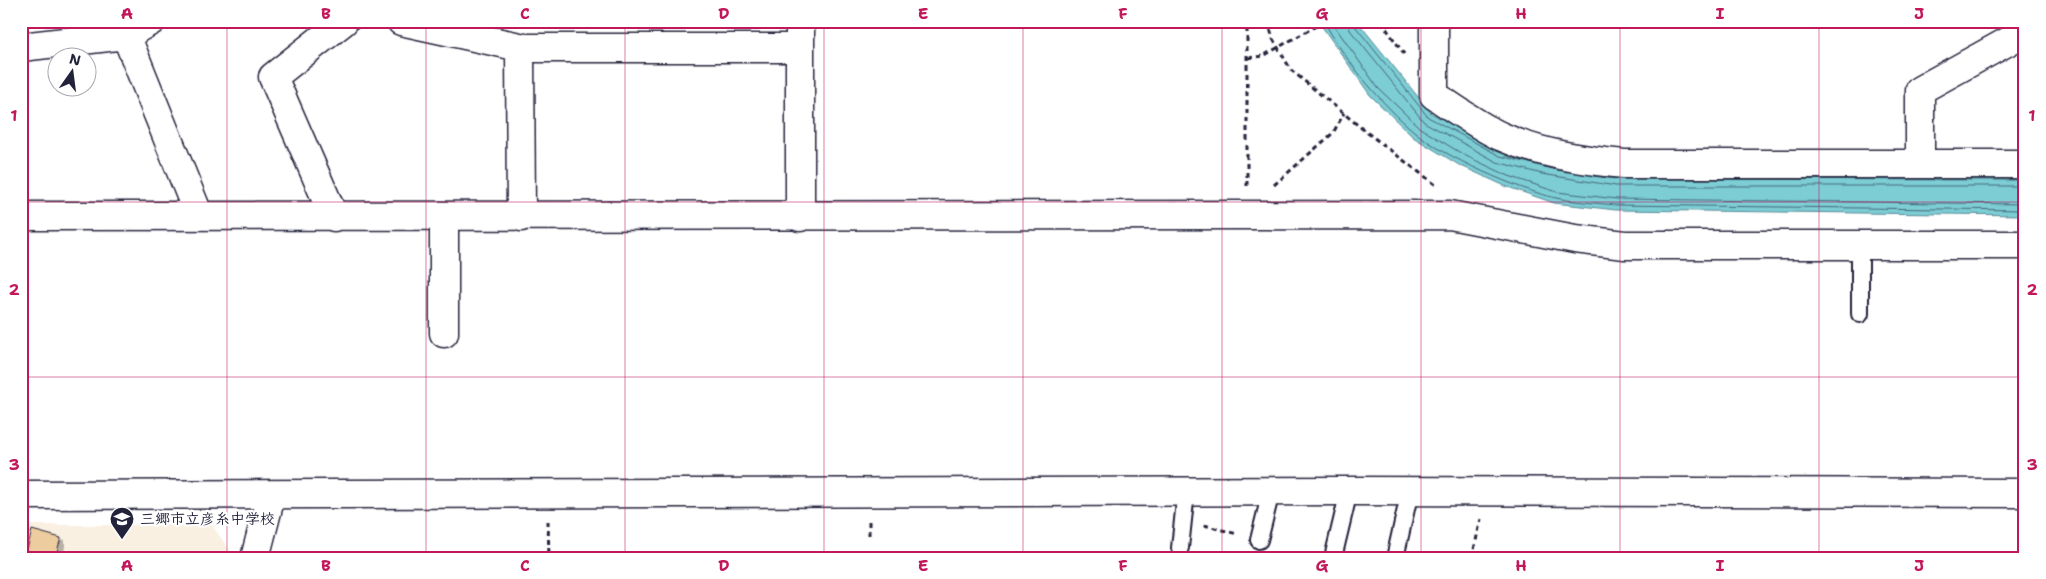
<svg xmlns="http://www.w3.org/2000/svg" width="2046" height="579" viewBox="0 0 2046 579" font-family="'Shantell Sans','Klee One',sans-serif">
<defs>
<filter id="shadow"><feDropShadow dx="5.5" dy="3" stdDeviation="0" flood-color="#0004"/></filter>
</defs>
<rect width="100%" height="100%" fill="#fff"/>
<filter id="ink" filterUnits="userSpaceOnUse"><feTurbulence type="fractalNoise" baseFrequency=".02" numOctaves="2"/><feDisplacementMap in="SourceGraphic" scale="10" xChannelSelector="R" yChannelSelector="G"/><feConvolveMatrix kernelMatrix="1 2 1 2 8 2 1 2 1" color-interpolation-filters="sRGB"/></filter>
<g filter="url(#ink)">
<!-- built -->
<path fill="#faf0e2" d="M21,525H212L233,555L232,558H21Z"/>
<!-- water -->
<path fill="#7ccdd4" stroke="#588997" d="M1318,21H1357L1431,113L1501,152L1545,163L2025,175V215L1616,210L1554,203L1505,186L1459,165L1413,137L1370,95Z"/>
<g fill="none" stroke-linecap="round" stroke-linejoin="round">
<!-- shore -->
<path stroke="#466678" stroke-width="1" d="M1324,21C1342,57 1384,107 1415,132C1444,157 1519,190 1556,198C1575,202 1596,203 1616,205L2025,210
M1331,21L1378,88L1420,128L1464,155L1509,176L1557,192L1617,199L2025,204
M1348,21L1350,30L1424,122L1497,162L1542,174L1616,186H2025
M1354,21L1355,26L1428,117L1500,156L1567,172
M1592,176L1617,179L2025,180"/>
</g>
<!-- building -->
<path fill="#edcc9f" stroke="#22223b" filter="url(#shadow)" d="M32,530L61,538L55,558H25Z"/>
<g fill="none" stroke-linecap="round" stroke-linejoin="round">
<defs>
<path id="lane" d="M1860,245V314
M1259,540L1271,492
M1180,548L1186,492
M1333,558L1349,491
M1395,558L1410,491"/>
<path id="street" d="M401,21L524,48H800
M1434,21V95C1455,109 1477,125 1500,136C1540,154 1582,160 1624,164H2025
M126,35L199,216
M520,48L521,217
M1920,163V90L2025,32
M21,216L1450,215L1575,239L1625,245H2025
M334,217L273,77L344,21
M444,217V333
M800,217V21
M255,558L271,496"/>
<path id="secondary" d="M21,47L126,35L151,21
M21,495L1349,491L2025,493"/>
</defs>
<!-- lane casing -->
<use href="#lane" stroke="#22223b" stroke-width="20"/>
<!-- street casing -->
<use href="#street" stroke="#22223b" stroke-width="31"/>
<!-- secondary casing -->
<use href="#secondary" stroke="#22223b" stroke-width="31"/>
<!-- path -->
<path stroke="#22223b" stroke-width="3" stroke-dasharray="5 4" stroke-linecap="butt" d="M1268,21L1273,39L1291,70L1365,131L1436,185
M1381,21L1404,54
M1248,58L1263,56L1325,21
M1274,185L1333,133L1344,113
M1247,186V21
M548,521L549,558
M869,521V539
M1204,525L1237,534
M1472,558L1481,519"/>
<!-- lane -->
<use href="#lane" stroke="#fff" stroke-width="16"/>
<!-- street -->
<use href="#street" stroke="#fff" stroke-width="28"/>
<!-- secondary -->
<use href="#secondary" stroke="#fff" stroke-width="28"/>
</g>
</g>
<!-- grid -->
<path fill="none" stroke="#c2185b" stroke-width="1" stroke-opacity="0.55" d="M227,21V558M426,21V558M625,21V558M824,21V558M1023,21V558M1222,21V558M1421,21V558M1620,21V558M1819,21V558M21,202H2025M21,377H2025"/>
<!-- icons -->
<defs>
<symbol id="school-pin" viewBox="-11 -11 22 30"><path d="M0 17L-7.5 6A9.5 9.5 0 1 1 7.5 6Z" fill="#22223b" stroke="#fff"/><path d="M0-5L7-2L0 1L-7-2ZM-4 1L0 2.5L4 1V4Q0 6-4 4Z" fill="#fff"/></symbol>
</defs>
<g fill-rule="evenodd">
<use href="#school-pin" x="108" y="505" width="28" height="38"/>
</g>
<g text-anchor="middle" stroke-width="4.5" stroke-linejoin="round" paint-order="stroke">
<!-- poi labels -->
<g font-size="15" font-weight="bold" fill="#22223b" stroke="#fff" text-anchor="start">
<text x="140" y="524">三郷市立彦糸中学校</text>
</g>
</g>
<!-- margin -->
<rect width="2046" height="579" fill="none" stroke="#fff" stroke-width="55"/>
<!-- north arrow -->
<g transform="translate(72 72) rotate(14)"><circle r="24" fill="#ffffff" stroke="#a7a7b1"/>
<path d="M0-4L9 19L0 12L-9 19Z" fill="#22223b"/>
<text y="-8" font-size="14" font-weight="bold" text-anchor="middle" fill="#22223b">N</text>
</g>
<rect x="28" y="28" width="1990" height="524" fill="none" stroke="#c2185b" stroke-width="2"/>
<g font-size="16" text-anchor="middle" font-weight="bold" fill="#c2185b">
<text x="127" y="19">A</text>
<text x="326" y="19">B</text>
<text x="525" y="19">C</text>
<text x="724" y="19">D</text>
<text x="923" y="19">E</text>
<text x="1123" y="19">F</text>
<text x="1322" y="19">G</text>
<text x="1521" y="19">H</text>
<text x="1720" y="19">I</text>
<text x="1919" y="19">J</text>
<text x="14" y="121">1</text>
<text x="2032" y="121">1</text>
<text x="14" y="295">2</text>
<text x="2032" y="295">2</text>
<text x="14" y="470">3</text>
<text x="2032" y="470">3</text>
<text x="127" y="571">A</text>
<text x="326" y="571">B</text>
<text x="525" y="571">C</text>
<text x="724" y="571">D</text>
<text x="923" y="571">E</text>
<text x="1123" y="571">F</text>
<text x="1322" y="571">G</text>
<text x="1521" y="571">H</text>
<text x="1720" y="571">I</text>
<text x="1919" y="571">J</text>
</g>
</svg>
